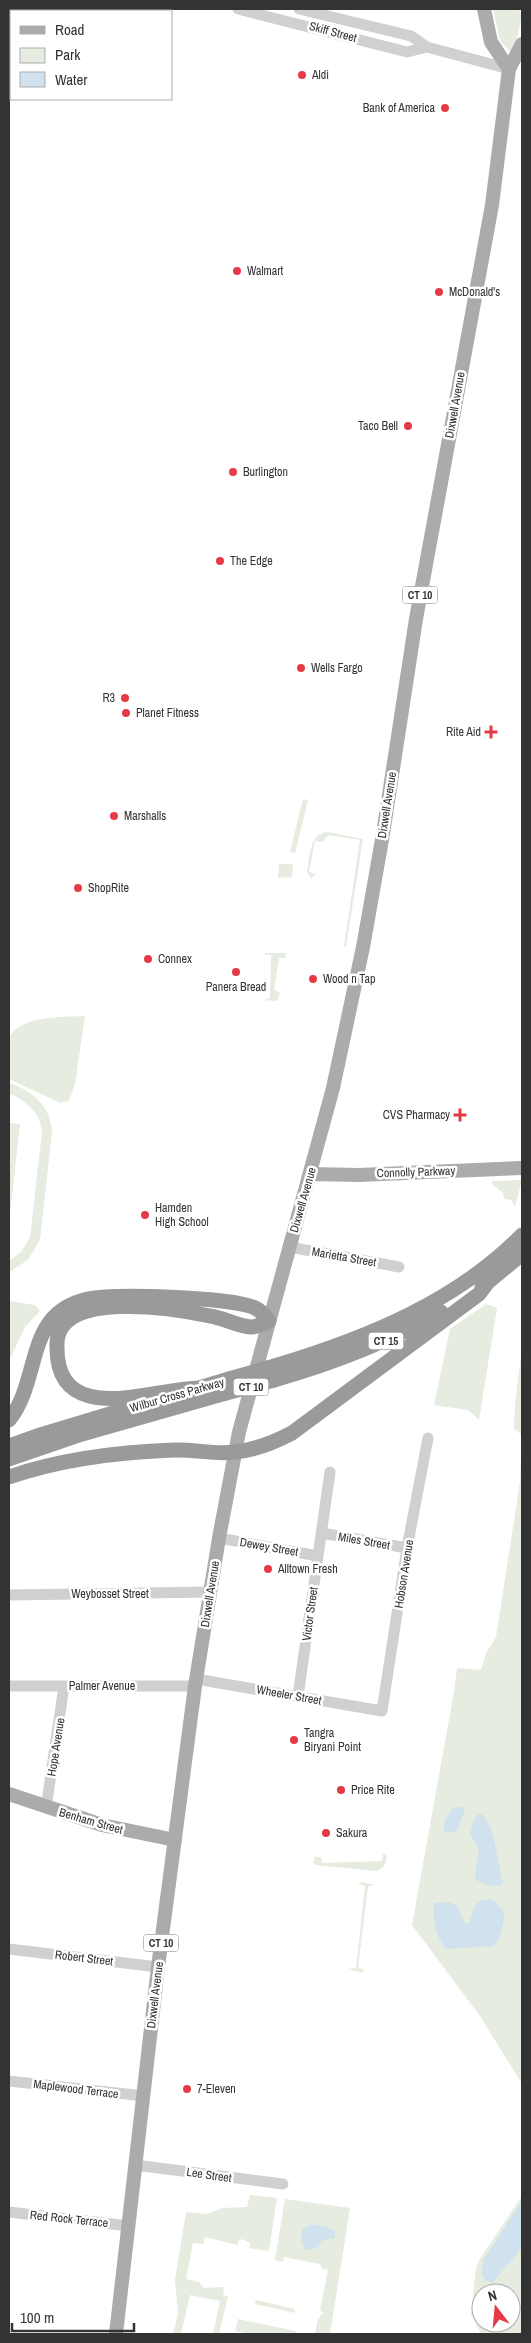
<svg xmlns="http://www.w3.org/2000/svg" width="531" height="2343" viewBox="0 0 531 2343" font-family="'Archivo Narrow',sans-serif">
<rect width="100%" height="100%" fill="#fff"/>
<!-- green -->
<path fill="#e6ecdf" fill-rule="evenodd" d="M493,9H518L522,15L515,49L510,52L500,41Z
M303,799L308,800L295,853L290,852Z
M327,832L363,839L346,947L344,946L360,840L329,835L322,842L315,841L309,872L316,874L311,878L307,872C310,857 309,834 327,832Z
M279,864H293L292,877L278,878Z
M265,953H286L285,958H279L274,990L280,993L277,1001L264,1000L270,998L271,955H265Z
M85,1016L75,1084L69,1101L60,1103L9,1079C9,1069 6,1048 9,1039C17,1015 65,1017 85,1016Z
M9,1083C33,1091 51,1106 52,1133L40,1240L28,1260L9,1272V1261L21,1252L30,1237L42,1132C40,1112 26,1100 9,1094Z
M9,1123L20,1124L9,1222Z
M522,1180L515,1207L511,1200L504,1199L503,1193L492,1184V1181Z
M9,1301L35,1305L40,1311L25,1327L9,1361Z
M486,1304L497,1308L479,1420L468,1410L434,1405L450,1329Z
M522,1348V2084L480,2016L412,1925L454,1692L457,1668L481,1670L486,1653L496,1637L520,1482L522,1435L514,1429L515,1404Z
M383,1854L386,1855C388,1863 383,1869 376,1871L316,1865L313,1863L315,1857H321L322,1863L382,1861Z
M362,1882L375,1885L368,1886L358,1968L365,1970L361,1973L348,1969L356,1968L365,1886L358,1884Z
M250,2195L277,2198L269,2251L249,2248L250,2243L242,2239L238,2241V2245L205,2237L203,2244L193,2243L186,2279L199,2282L204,2288L224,2287L223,2295L228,2296L219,2334H213L220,2301L190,2295L181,2334H173L178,2314L175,2280L186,2212L207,2214L222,2208L247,2207Z
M522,2196V2334H481L471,2314L476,2268L480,2259ZM481,2293H511V2323H481Z
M285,2199L350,2208L330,2334H315L318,2319L324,2312L320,2311L328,2270L322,2269L320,2264L284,2257L283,2262L275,2260Z
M256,2300L295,2309V2313L255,2304Z
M238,2319L295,2331L298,2334H250L235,2331Z"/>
<!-- water -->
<path fill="#cfe2ee" d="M463,1807L465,1810L456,1832L443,1831L445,1820L453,1808Z
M480,1813C496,1823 497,1864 503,1882L501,1885L490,1886L476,1880L475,1872L479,1849L470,1834L475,1817Z
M484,1899L493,1900L503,1910L504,1919L501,1934L494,1946L446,1949C437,1939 430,1915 435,1903L448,1902L456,1905L465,1923H469C474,1913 471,1904 484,1899Z
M522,2201V2248L492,2283L485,2280L481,2273L484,2259Z
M311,2224L327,2227L335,2231V2236L333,2239C325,2239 321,2239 319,2246L311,2250H306L301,2241L302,2230Z"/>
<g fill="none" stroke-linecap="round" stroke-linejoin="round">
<!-- minor -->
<path stroke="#d0d0d0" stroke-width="11" d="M238,9L407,52L427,47
M299,9L411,36L427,47L509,69
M289,1247L399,1267
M321,1533L407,1548
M219,1538L318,1556
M9,1595L211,1592
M196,1679L382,1711L407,1548L428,1438
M9,1686H195
M298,1696L330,1472
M46,1808L64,1686
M9,1949L158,1967
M9,2081L144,2096
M135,2165L283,2184
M9,2212L129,2226"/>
<!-- major -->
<path stroke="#ababab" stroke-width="14" d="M484,9L491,42L509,69
M310,1174L359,1175L522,1168
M9,1794L102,1825L175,1840
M116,2334L158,1967L195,1686L219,1538L239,1432L333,1088L363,947L383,834L416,619L492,205L509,69L522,44"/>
<!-- highway -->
<path stroke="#9a9a9a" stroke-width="15" d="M482,1287L522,1254
M278,1365C367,1338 456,1302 522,1235
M274,1380C334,1363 386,1343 441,1312
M189,1391L229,1379
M9,1420C33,1391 30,1345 52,1319C60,1310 72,1303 84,1300C110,1293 232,1297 255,1308C262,1311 265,1316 269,1321C263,1324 257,1327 251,1327C237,1326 224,1318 210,1316C177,1309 59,1289 57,1343C54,1430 151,1389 199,1388
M9,1446L37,1436L143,1404
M9,1459L82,1434L226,1393
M9,1477C61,1459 119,1452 174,1450C194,1449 215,1455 235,1452C254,1450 275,1442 292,1433L479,1294L488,1282"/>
<!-- highway-bridge -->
<path stroke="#9a9a9a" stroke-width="15" d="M229,1379L278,1365
M226,1393L274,1380"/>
</g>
<!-- markers -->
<g fill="#e63946" stroke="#fff" stroke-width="2">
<circle cx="302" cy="75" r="5"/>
<circle cx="445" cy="108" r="5"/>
<circle cx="237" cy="271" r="5"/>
<circle cx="439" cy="292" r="5"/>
<circle cx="408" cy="426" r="5"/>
<circle cx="233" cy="472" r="5"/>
<circle cx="220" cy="561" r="5"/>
<circle cx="301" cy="668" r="5"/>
<circle cx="125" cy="698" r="5"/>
<circle cx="126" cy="713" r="5"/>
<path d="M488.5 724.5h5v5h5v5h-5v5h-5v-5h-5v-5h5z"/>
<circle cx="114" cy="816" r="5"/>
<circle cx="78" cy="888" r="5"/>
<circle cx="148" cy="959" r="5"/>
<circle cx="236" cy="972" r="5"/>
<circle cx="313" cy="979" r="5"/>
<path d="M457.5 1107.5h5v5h5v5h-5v5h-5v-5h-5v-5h5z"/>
<circle cx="145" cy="1215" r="5"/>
<circle cx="268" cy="1569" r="5"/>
<circle cx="294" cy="1740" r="5"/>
<circle cx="341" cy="1790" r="5"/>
<circle cx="326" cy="1833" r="5"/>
<circle cx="187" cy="2089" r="5"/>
</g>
<g text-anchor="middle" stroke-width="5" stroke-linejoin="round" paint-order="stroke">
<!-- shield labels -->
<g fill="#fff" stroke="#707070" stroke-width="1">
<rect x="402.5" y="586.5" width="35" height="17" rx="4"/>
<rect x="368.5" y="1332.5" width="35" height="17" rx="4"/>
<rect x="233.5" y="1378.5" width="35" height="17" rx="4"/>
<rect x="143.5" y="1934.5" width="35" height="17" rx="4"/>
</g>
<g font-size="11" font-weight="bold" fill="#333">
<text x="420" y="599">CT 10</text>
<text x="386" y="1345">CT 15</text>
<text x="251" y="1391">CT 10</text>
<text x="161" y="1947">CT 10</text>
</g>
<!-- street labels -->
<g font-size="12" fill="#333" stroke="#fff">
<text transform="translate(333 32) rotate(15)" y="4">Skiff Street</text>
<text transform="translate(455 405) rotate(-80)" y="4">Dixwell Avenue</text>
<text transform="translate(387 805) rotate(-81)" y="4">Dixwell Avenue</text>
<text transform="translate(416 1172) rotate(-2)" y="4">Connolly Parkway</text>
<text transform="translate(303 1200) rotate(-74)" y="4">Dixwell Avenue</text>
<text transform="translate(344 1257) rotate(10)" y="4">Marietta Street</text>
<text transform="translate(177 1395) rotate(-16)" y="4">Wilbur Cross Parkway</text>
<text transform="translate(364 1541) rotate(10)" y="4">Miles Street</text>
<text transform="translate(269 1547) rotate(10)" y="4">Dewey Street</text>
<text transform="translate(404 1574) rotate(-81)" y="4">Hobson Avenue</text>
<text x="110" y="1598">Weybosset Street</text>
<text transform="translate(210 1594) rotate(-81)" y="4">Dixwell Avenue</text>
<text transform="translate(310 1614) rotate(-82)" y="4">Victor Street</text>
<text x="102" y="1690">Palmer Avenue</text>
<text transform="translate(289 1695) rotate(10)" y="4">Wheeler Street</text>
<text transform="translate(56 1747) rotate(-81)" y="4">Hope Avenue</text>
<text transform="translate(91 1821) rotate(16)" y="4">Benham Street</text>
<text transform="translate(84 1958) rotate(7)" y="4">Robert Street</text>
<text transform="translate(155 1995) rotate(-83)" y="4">Dixwell Avenue</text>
<text transform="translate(76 2089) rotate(7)" y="4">Maplewood Terrace</text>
<text transform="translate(209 2175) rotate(8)" y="4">Lee Street</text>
<text transform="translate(69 2219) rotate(6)" y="4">Red Rock Terrace</text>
</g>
<!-- poi labels -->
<g font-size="12" fill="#333" stroke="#fff" text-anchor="start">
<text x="312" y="79">Aldi</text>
<text x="435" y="112" text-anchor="end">Bank of America</text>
<text x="247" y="275">Walmart</text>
<text x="449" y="296">McDonald's</text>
<text x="398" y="430" text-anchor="end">Taco Bell</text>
<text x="243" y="476">Burlington</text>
<text x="230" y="565">The Edge</text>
<text x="311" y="672">Wells Fargo</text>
<text x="115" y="702" text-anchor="end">R3</text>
<text x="136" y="717">Planet Fitness</text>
<text x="481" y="736" text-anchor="end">Rite Aid</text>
<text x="124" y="820">Marshalls</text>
<text x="88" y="892">ShopRite</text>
<text x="158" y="963">Connex</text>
<text x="323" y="983">Wood n Tap</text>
<text x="236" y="991" text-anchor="middle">Panera Bread</text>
<text x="450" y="1119" text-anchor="end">CVS Pharmacy</text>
<text x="155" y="1212">Hamden<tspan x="155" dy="14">High School</tspan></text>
<text x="278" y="1573">Alltown Fresh</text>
<text x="304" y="1737">Tangra<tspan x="304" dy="14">Biryani Point</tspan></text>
<text x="351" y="1794">Price Rite</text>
<text x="336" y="1837">Sakura</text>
<text x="197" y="2093">7-Eleven</text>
</g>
</g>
<!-- border -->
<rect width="531" height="2343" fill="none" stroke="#333333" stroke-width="20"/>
<!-- legend -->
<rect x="10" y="10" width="162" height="90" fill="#ffffff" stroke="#adadad"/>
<rect x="20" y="26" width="25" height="8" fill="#ababab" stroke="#adadad"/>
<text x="55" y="35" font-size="15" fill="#333333">Road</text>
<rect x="20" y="48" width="25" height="15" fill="#e6ecdf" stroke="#adadad"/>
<text x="55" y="60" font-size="15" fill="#333333">Park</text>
<rect x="20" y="72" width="25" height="15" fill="#cfe2ee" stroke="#adadad"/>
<text x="55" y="85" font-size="15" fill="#333333">Water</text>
<!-- north arrow -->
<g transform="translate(496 2308) rotate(344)"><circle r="24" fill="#ffffff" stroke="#adadad"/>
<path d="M0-4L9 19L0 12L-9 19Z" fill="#e63946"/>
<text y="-8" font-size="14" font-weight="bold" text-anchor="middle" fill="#333333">N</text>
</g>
<!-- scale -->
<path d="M12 2323v8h122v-8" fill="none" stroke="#333333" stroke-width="2.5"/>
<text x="20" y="2323" font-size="15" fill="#333333" stroke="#ffffff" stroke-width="4" paint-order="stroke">100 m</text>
</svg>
